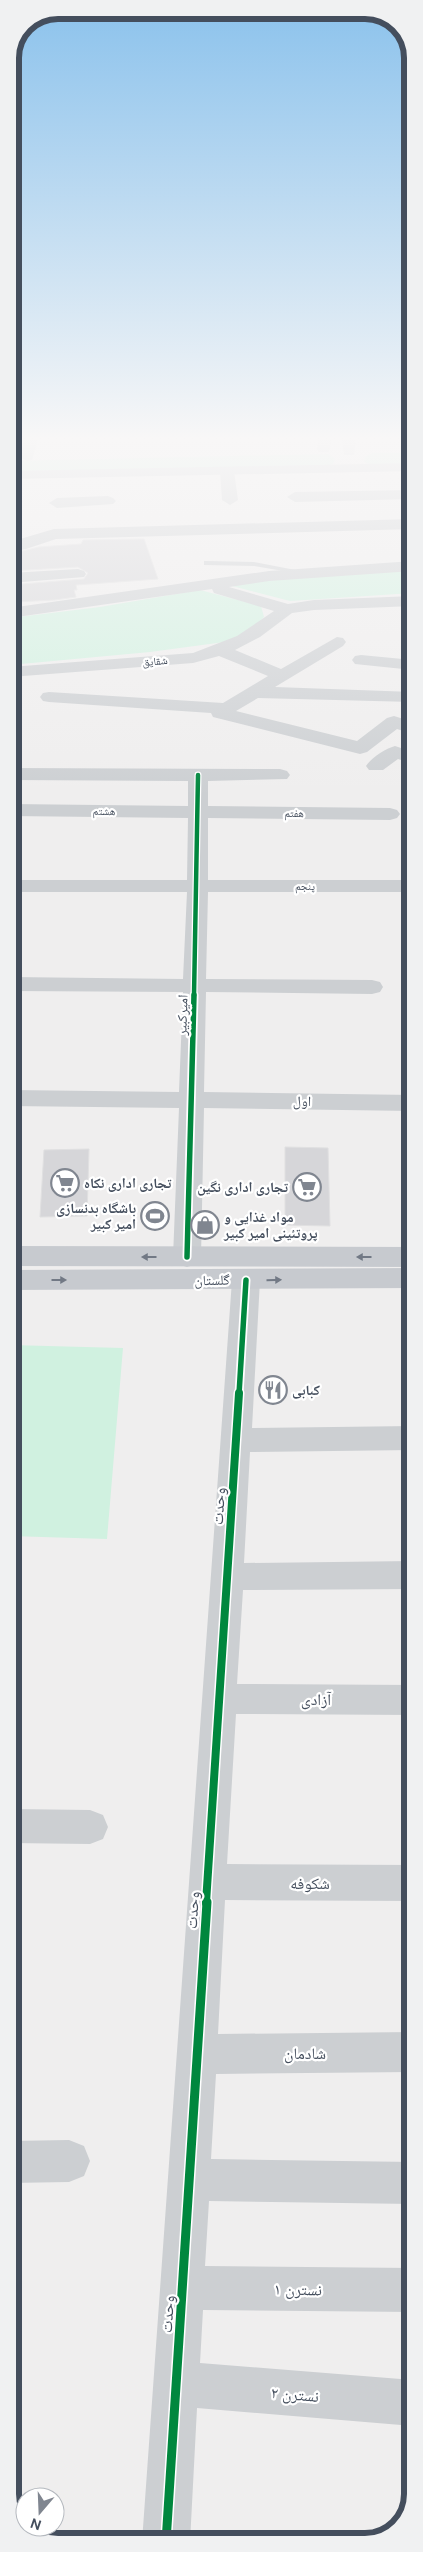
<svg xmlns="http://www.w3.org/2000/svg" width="423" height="2552" viewBox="0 0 423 2552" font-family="'DM Sans','Noto Naskh Arabic',sans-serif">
<rect width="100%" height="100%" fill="#efeeee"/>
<!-- green -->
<path fill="#d0f1e0" d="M372,453H413V465L375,466L364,462L365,457Z
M328,454L335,459L333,464L323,467L10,473V461Z
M413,569V593L290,601L232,586L250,582Z
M200,590L261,606L264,617L251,630L232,641L150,652L10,665V618L100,607Z
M10,1345L123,1348L107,1539L10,1536Z"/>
<!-- building -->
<path fill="#d6d6d9" stroke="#e0e0e1" d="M144,539L158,579L76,585L77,590H74L76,597L54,600L15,602L13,594H10V585L84,579L88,573L78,567L10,571V554L39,547L81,544L83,540Z
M285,1147L328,1148L330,1226L285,1225Z
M89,1149L87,1216L40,1217L44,1150Z"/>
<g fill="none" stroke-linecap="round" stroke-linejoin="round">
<!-- lane -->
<path fill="#cccfd2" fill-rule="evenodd" d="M207,561L254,562L311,573L307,575L254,566L204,565V561Z"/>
<!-- street -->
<path fill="#cccfd2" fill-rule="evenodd" d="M24,439H38L32,460L27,461L20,457Z
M318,439H332L329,452H319L317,449Z
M342,439H356L354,455H344Z
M227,467L234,471L238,500L230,505L222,500L220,471Z
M413,490V499L295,502L287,497L295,492Z
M108,496L113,498L116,501L113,504L57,508L49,503L57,498Z
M10,516L17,518L20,521L17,524L10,526Z
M413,519V529L56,539L26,549L10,552V542L54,529Z
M413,561V571L269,581L229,587L288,604L314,600L413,596V606L314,610L292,613L260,637L235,650L281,669L337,637L343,638L346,642L343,646L275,687L413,692V702L258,698L236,711L357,741L387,718L394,716L413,722V734L397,729L367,752L360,754L213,717L211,713L49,702L43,701L40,697L43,693L49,692L223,703L268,676L219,656L193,663L10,677V667L193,653L237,636L274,611L214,593L212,589L10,618V608L269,571Z
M78,569L84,571L86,574L84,577L10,583V573Z
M361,655L413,660V670L355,664L352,660L355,656Z
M395,746L413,752V764L398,759L383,770H369L366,766C372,757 385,749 395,746Z
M10,768L280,769L287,771L290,775L287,779L208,781V806L390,808L397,810L400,814L397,818L390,820L208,818V880H413V892H208L206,979L372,980L380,982L383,987L380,992L372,994L206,992L204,1092L413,1095V1111L204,1108L201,1257L197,1264L187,1267L177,1264L173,1257L179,1108L10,1106V1090L179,1092L183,992L10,991V977L183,979L187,892H10V880H187L188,818L10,816V804L188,806V781L10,780Z
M246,1270L256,1273L260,1280L252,1428L413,1426V1450L250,1452L244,1563L413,1561V1589L243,1590L237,1684L413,1685V1715L236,1714L227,1864L413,1865V1901L225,1900L218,2034L413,2032V2072L216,2074L211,2159L413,2162V2204L209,2201L205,2266L413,2268V2312L203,2310L200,2363L413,2380V2426L197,2408L190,2542H142L232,1280L236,1273Z
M10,1809L90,1810L103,1815L108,1827L103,1839L90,1844L10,1843Z
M69,2140L84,2146L90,2161L84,2176L69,2182L10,2183V2141Z"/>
<!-- secondary -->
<path fill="#cccfd4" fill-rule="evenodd" d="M413,463V471L10,479V471Z"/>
<!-- primary -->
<path fill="#c7cacf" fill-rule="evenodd" d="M10,1246L413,1247V1267L10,1266Z
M413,1268V1288L10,1290V1270Z"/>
<defs>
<path id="cycleway-far3" d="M194,996L198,775"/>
<path id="cycleway-far2" d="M187,1257L194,995
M239,1394L246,1280"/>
<path id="cycleway-far1" d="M206,1903L239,1393"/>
<path id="cycleway" d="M166,2542L207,1902"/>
</defs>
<!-- cycleway-far3 casing -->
<use href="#cycleway-far3" stroke="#fff" stroke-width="7"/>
<!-- cycleway-far2 casing -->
<use href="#cycleway-far2" stroke="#fff" stroke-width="9"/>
<!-- cycleway-far1 casing -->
<use href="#cycleway-far1" stroke="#fff" stroke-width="11"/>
<!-- cycleway casing -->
<use href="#cycleway" stroke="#fff" stroke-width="12"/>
<!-- cycleway-far3 -->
<use href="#cycleway-far3" stroke="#00873e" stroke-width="4.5"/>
<!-- cycleway-far2 -->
<use href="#cycleway-far2" stroke="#00873e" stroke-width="5.5"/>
<!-- cycleway-far1 -->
<use href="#cycleway-far1" stroke="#00873e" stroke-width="8"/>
<!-- cycleway -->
<use href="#cycleway" stroke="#00873e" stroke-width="9"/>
</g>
<!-- one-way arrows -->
<defs><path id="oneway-solid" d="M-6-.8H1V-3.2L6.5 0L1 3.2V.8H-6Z" transform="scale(1.25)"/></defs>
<g fill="#727985">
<use href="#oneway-solid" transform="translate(149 1257) rotate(-180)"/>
<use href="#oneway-solid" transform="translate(364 1257) rotate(-180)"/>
<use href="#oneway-solid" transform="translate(59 1280)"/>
<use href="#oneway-solid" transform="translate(274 1280) rotate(-1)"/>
</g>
<!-- sky -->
<linearGradient id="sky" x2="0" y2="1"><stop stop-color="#8bc2ec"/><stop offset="0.55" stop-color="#f8f7f7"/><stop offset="1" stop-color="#f8f7f7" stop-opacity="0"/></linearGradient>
<rect width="423" height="796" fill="url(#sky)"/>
<!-- icons -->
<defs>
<symbol id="supermarket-ring" viewBox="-11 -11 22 22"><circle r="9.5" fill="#fff" stroke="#808690" stroke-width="1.5"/><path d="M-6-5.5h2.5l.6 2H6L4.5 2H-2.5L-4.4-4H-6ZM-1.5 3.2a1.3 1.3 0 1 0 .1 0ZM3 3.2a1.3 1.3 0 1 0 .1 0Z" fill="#808690"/></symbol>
<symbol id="stadium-ring" viewBox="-11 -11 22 22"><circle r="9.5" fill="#fff" stroke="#808690" stroke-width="1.5"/><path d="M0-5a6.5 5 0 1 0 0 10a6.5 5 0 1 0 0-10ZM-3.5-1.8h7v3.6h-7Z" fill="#808690"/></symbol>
<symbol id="shop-ring" viewBox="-11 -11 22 22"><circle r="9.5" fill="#fff" stroke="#808690" stroke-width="1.5"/><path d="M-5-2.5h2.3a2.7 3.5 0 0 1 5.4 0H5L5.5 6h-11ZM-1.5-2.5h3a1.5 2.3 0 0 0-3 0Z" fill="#808690"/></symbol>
<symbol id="restaurant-ring" viewBox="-11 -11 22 22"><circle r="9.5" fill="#fff" stroke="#808690" stroke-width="1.5"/><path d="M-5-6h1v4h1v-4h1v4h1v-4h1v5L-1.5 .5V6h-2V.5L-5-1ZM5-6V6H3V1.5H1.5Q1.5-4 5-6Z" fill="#808690"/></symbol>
</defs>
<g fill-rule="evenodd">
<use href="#supermarket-ring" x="49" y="1167" width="32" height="32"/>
<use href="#supermarket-ring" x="291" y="1171" width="32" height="32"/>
<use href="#stadium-ring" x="139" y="1200" width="32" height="32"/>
<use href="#shop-ring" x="189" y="1209" width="32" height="32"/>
<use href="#restaurant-ring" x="257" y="1374" width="32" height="32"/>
</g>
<g text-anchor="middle" stroke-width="4.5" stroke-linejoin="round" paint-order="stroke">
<!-- far-street labels -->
<g font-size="11" fill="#444e5d" stroke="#fff">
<text transform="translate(155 661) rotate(-5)" y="4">شقایق</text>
<text transform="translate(104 811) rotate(1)" y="4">هشتم</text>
<text x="294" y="817">هفتم</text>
<text x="305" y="890">پنجم</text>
</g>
<!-- street labels -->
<g font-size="14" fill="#444e5d" stroke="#fff">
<text transform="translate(182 1015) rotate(-88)" y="5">امیرکبیر</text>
<text transform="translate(302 1101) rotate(1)" y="5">اول</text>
<text transform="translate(212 1280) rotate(-1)" y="5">گلستان</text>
</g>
<!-- poi labels -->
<g font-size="14" font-weight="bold" fill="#444e5d" stroke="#fff" text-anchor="start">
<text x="84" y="1188">تجاری اداری نکاه</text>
<text x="288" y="1192" text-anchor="end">تجاری اداری نگین</text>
<text x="136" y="1213" text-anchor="end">باشگاه بدنسازی<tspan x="136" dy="16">امیر کبیر</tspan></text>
<text x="224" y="1222">مواد غذایی و<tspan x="224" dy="16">پروتئینی امیر کبیر</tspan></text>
<text x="292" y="1395">کبابی</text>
</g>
<!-- near-street labels -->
<g font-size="16" fill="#444e5d" stroke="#fff">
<text transform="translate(218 1506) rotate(-86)" y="6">وحدت</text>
<text x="316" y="1705">آزادی</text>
<text x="310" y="1889">شکوفه</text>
<text transform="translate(192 1910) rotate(-86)" y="6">وحدت</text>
<text x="305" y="2059">شادمان</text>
<text transform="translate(298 2289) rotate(1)" y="6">نسترن ۱</text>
<text transform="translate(167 2314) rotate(-86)" y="6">وحدت</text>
<text transform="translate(295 2394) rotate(5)" y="6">نسترن ۲</text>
</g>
</g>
<!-- crop -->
<path d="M0 0H423V2552H0ZM58 19H365A39 39 0 0 1 404 58V2494A39 39 0 0 1 365 2533H58A39 39 0 0 1 19 2494V58A39 39 0 0 1 58 19Z" fill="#f0f1f2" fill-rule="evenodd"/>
<path fill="none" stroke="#444e5d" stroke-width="6" d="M58 19H365A39 39 0 0 1 404 58V2494A39 39 0 0 1 365 2533H58A39 39 0 0 1 19 2494V58A39 39 0 0 1 58 19Z"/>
<!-- north arrow -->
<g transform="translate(40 2512) rotate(199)"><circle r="24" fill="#ffffff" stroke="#b4b8be"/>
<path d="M0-4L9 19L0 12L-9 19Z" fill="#808690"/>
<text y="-8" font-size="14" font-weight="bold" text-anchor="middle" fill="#444e5d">N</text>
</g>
</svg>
